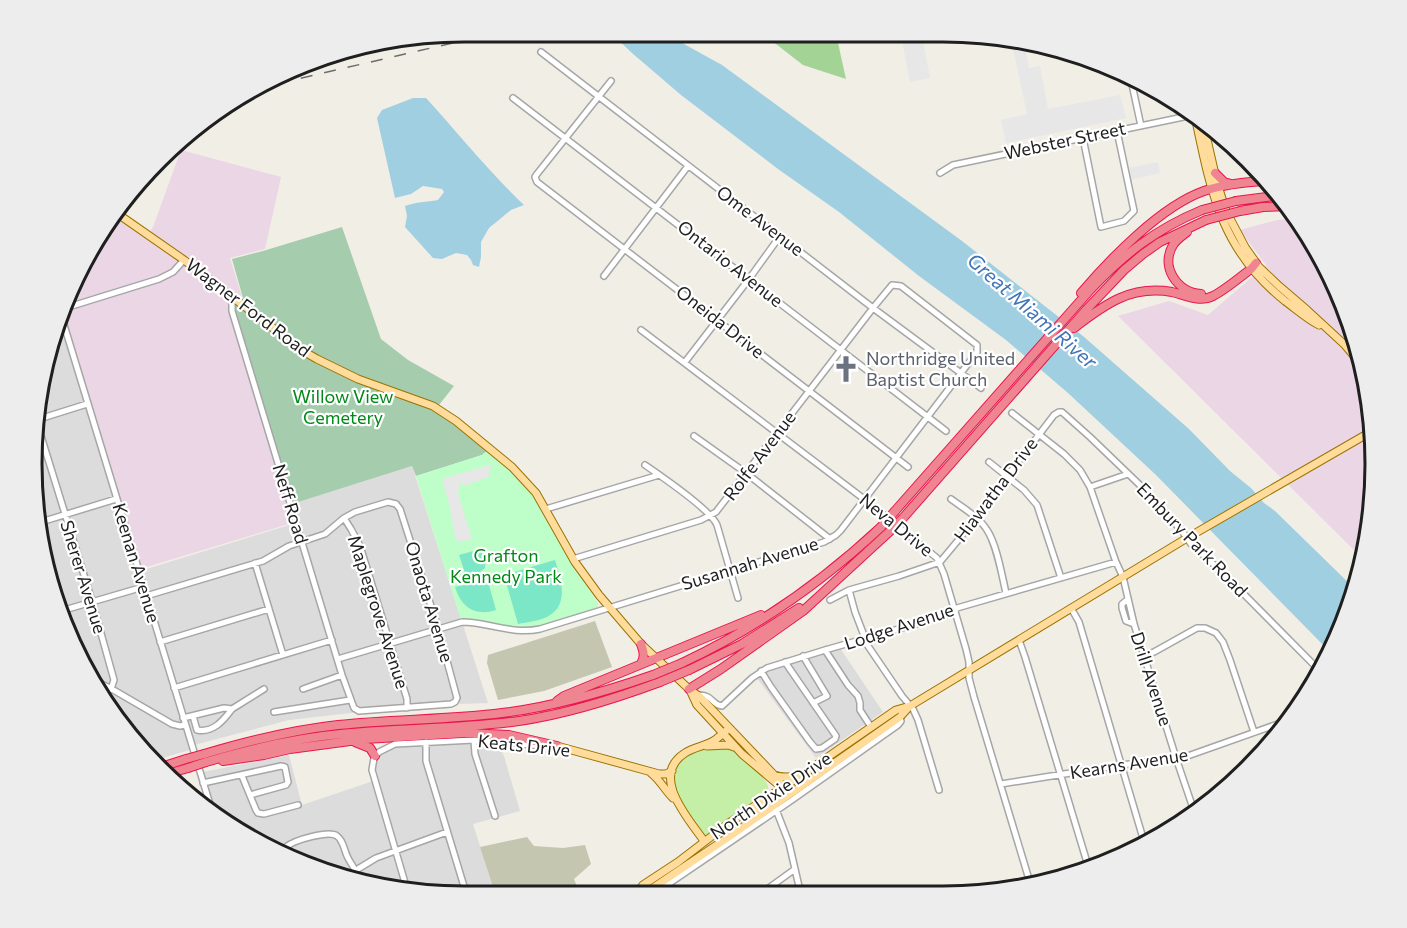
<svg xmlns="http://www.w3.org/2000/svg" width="1407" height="928" viewBox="0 0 1407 928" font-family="Commissioner,sans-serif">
<rect width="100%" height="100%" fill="#f1eee5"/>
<!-- residential -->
<path fill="#dddcdc" d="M59,319L190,750L155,760L90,681L46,576L32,435Z
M412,466L488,703L460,704L459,701L289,720L194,745L140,571L299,522L292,504Z
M840,648L883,712L816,758L756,677L766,670Z
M480,743H496L499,747L504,756L520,811L473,824L495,893H407L273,852L215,813L203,772L289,755L302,805L376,780L374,768L375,760L382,753L391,749L404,746Z"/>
<!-- industrial -->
<path fill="#ebd6e5" d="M181,150L281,177L265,249L230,258L242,297L229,312L292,523L140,569L61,314L64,299L112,216L146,238L153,227Z
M1298,219L1331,273L1361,352L1375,436L1372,521L1363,559L1118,316L1169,301L1208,315L1266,265L1240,230L1277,220Z"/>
<!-- construction -->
<path fill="#c5c6af" d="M595,621L612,667L544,691L498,700L487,663L488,655Z
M527,837L534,846L563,848L585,845L591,864L574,879L580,894L495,893L480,847Z"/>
<!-- grass -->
<path fill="#c5efa6" d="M716,747H730C739,754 771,778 768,790C768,793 765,795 763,797L706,835L702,834C695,823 677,801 674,790C670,775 677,757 693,751C700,748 708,748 716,747Z"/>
<!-- forest -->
<path fill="#a3d496" d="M763,34H836L846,79L803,65Z"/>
<!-- cemetery -->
<path fill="#a4ccad" d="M342,227L381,339L408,360L454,386L435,410L488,450L482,455L416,476L412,466L292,504L233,308L243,298L232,259L263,251Z"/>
<!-- park -->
<path fill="#befec8" d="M488,450L510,469L529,490L539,504L576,570L598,603V606L596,608L542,627L529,630L461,620L416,476L482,455Z"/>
<!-- pitch -->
<path fill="#7be7c6" d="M484,548L486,557L485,568L476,575L467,579L459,555Z
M555,560C561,580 570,605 547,617C539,621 527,622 518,624L504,575Z
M487,578L496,610C475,617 461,607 455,587Z"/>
<!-- parking -->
<path fill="#e7e7e7" d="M901,35H922L930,78L910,82Z
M1011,39L1024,42L1029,68L1040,66L1048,109L1120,95L1126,118L1006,143L1001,120L1027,114Z
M1158,162L1160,173L1131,180L1129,168Z
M492,464L489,471V477L463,486L462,482L460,483L458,494L472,539L459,542L457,541L454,533L450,507L442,479Z"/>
<!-- water -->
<path fill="#a1cfe2" d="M611,33H664L722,65L962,241L1083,336L1189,429L1230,471L1251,488L1264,503L1275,511L1356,590L1352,603L1330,652L1156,475L1068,393L1006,340L919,276L839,212L778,169L681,95L632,53Z
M413,98H426C459,134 489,172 524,205L511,210L489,228L481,242V257L479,267L473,265L471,260L467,255L456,253L442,259L433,258L405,227L407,216L405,206C416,202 426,202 438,200L444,192L442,189L423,186L411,194L395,198L377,118L382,110Z"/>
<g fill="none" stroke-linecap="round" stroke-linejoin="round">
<defs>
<path id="minor" d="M541,52L873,308L981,388
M1130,75L1141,126
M611,81L537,174L535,177L537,182L908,467
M513,98L946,431
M1083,138L1101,227L1124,221L1134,211L1117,131
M940,173L953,165L1193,115
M604,276L688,166
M232,297V311L342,675L354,708L359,711L451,704L455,702L457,698L438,628L400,509L396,504
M62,309L159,279L173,272L184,260
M61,315L212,811
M641,330L864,499L937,558L944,574L966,649L969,662V678L974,697L1031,886
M685,362L749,279L780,236
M1012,413L1064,454L1080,470L1090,487L1116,562L1123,577L1134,624L1176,758L1195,814
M36,420L92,601L114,680L112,686L102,696
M36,420L87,404
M694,436L746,473L830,539
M989,462L1024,490L1037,505L1061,578
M645,465C661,476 711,510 717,525L738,598
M1090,487L1128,474
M951,499C963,508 979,517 987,530C997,545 1002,576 1006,593
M546,509L659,475
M344,518L351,529L360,546L407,699V708
M41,522L116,499
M255,563L283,655
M849,590L855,612L868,646L902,696L913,709L918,720L939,790
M146,596L263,561L289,546L325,534L344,518L355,512L388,502L396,504
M830,600L849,590L899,576L940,562L960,538L1054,415L1059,412H1062L1090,437L1144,489L1182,531L1191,544L1221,571L1321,672
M1127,600L1122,604V608L1126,621L1134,624
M1071,608L1079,622L1145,845
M61,611L143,587
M1019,640L1025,657L1089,869
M160,642L269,609
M825,650L848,685L858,696L860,703V710L871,727
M803,656L827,696L813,703
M1144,656L1154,652L1197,628H1205L1216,633L1223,642L1230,660L1254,732
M338,659L462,622C489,622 512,635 540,629L824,542L836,535L841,530L977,352V345L901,286L892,285L873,308L716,512L701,520L573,559
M761,671L771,687L810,742L816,749L822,748L835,739L836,736L785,662
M89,678L110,688L172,724L180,726L185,725
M174,688L332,640
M303,689L342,675
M697,695C713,694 711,705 722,706L752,678L767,668L825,650L944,616L955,611L957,608L1116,562
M274,712L350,700
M193,716L197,730C213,733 223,721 232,709
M183,718L224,708L232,709L264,689
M474,740L475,754L495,816
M426,742V761L466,893
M242,776L256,810L258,813L264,814L298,805
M203,783L281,766L285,767L288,782L286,785L250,795
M1001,784L1121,765L1182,758L1289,720
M775,807L789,843L801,895
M281,854C283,851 283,849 286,847C294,840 329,830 337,836C344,841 344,851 348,858C350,862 353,866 355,870
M348,875L376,858L447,832
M655,887L657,890L667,885L792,800L898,725L901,721L900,717
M408,893L372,770L374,758L379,752L395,744L474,740L542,746
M759,895L795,869"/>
<path id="major" d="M1195,116C1211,192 1221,250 1285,301C1296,309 1307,319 1319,325
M1203,122L1217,183L1226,211L1245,247L1259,267L1279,286L1307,310L1345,345L1355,357L1365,378
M115,212L184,260L303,351L317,359L358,379L433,406L456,421L512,467L536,493L575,562L599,595L641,644L689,689L700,697L778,779L782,788
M691,692L697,705L742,754L780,786
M557,746L659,774H666L672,771
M707,746L728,745L734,747
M651,773C660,780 665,790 673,798
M774,775C782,778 789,778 798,775
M746,821L754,813L780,795L782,792V788
M704,841C689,819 649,776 685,753C694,747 706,746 715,740C719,737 722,734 726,731
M636,894L643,885L678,862L729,823L809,770L896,710L910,706
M644,894L733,834L900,717L910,706L1187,538L1374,430"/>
<path id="highway" d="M1215,173L1224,182L1231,184
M1236,201L1281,195
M1240,211L1263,207L1289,206
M1187,232C1182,236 1177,239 1173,245C1160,267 1177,292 1201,294
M1081,293C1110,259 1161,206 1204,191C1224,184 1246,182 1267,181
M1074,328C1105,304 1131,285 1172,292C1185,295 1199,303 1213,296C1225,290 1240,277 1251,269L1256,263
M895,511L1090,290C1124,254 1156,229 1202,210
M903,518L1086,310L1124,270L1143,254L1160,242L1206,220
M641,644C644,652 645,657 641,664
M682,663C757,628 820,584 881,527
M689,670L742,644L799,608
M689,689L721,669L803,611L889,532
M557,701L564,696L761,615
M355,742L370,748L375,756
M204,754C248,741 292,730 338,725C392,719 448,720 502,713C554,707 604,692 653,675
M223,761L264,755L290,749L365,739L465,733L509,735L557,746
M206,762C250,749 295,738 341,734C400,728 460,729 519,721C567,714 614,699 660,682
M161,767L186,759
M167,774L188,768"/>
</defs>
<!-- minor casing -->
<use href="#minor" stroke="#a6a6a6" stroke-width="8"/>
<!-- major casing -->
<use href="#major" stroke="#9b7300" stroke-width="9"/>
<!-- highway casing -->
<use href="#highway" stroke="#eb154e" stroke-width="10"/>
<!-- minor -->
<use href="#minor" stroke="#fff" stroke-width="5"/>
<!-- major -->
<use href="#major" stroke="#ffdc9c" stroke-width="7"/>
<!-- highway -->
<use href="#highway" stroke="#ef8591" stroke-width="8"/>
<!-- rail -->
<path stroke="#6d6d6d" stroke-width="1.5" stroke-dasharray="12 12" stroke-linecap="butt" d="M254,89L500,32"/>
<defs>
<path id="highway-bridge" d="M1202,210L1236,201
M1206,220L1240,211
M881,527L895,511
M889,532L903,518
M653,675L682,663
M660,682L689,670
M186,759L204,754
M188,768L206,762"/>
</defs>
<!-- highway-bridge casing -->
<use href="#highway-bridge" stroke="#eb154e" stroke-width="10" stroke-linecap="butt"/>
<!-- highway-bridge -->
<use href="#highway-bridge" stroke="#ef8591" stroke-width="8"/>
</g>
<!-- icons -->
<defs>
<symbol id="church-bare" viewBox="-9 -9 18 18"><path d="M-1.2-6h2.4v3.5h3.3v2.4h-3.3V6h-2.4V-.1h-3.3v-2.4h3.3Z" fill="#6b7280" stroke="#fff" stroke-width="2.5" paint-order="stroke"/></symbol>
</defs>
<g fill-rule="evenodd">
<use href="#church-bare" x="827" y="350" width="38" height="38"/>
</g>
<g text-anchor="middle" stroke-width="4.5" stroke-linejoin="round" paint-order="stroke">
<!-- street labels -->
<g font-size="18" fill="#1f1f1f" stroke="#fff">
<text transform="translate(1065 141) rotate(-12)" y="6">Webster Street</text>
<text transform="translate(760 221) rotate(37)" y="6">Ome Avenue</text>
<text transform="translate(730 264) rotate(38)" y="6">Ontario Avenue</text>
<text transform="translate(248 308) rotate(37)" y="6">Wagner Ford Road</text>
<text transform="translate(720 322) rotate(38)" y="6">Oneida Drive</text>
<text transform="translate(760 456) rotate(-53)" y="6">Rolfe Avenue</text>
<text transform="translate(996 490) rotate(-53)" y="6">Hiawatha Drive</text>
<text transform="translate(290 504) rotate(73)" y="6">Neff Road</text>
<text transform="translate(896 525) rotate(39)" y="6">Neva Drive</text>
<text transform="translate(1192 540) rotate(46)" y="6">Embury Park Road</text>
<text transform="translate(136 563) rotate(73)" y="6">Keenan Avenue</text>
<text transform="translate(750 564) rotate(-17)" y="6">Susannah Avenue</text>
<text transform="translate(83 577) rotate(73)" y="6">Sherer Avenue</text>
<text transform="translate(429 602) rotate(73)" y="6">Onaota Avenue</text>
<text transform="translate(378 612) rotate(72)" y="6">Maplegrove Avenue</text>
<text transform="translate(899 627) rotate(-18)" y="6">Lodge Avenue</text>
<text transform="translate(1151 679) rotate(72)" y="6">Drill Avenue</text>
<text transform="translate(524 746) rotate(6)" y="6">Keats Drive</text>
<text transform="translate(1129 764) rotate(-9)" y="6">Kearns Avenue</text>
<text transform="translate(771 796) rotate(-34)" y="6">North Dixie Drive</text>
</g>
<!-- worship labels -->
<g font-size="18" fill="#5b616d" stroke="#fff" text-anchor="start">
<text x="866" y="365">Northridge United<tspan x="866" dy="21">Baptist Church</tspan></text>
</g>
<!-- park labels -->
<g font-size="18" fill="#018917" stroke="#fff">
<text x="343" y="403">Willow View<tspan x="343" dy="21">Cemetery</tspan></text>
<text x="506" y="562">Grafton<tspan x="506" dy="21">Kennedy Park</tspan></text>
</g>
<!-- water labels -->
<g font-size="20" font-style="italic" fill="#4274b9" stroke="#fff">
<text transform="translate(1032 311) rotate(41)" y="7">Great Miami River</text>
</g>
</g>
<!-- crop -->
<path d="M0 0H1407V928H0ZM464 42H943A422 422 0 0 1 1365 464V464A422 422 0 0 1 943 886H464A422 422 0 0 1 42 464V464A422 422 0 0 1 464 42Z" fill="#ededed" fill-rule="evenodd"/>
<path fill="none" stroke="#1f1f1f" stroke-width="3" d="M464 42H943A422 422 0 0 1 1365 464V464A422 422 0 0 1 943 886H464A422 422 0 0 1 42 464V464A422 422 0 0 1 464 42Z"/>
</svg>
